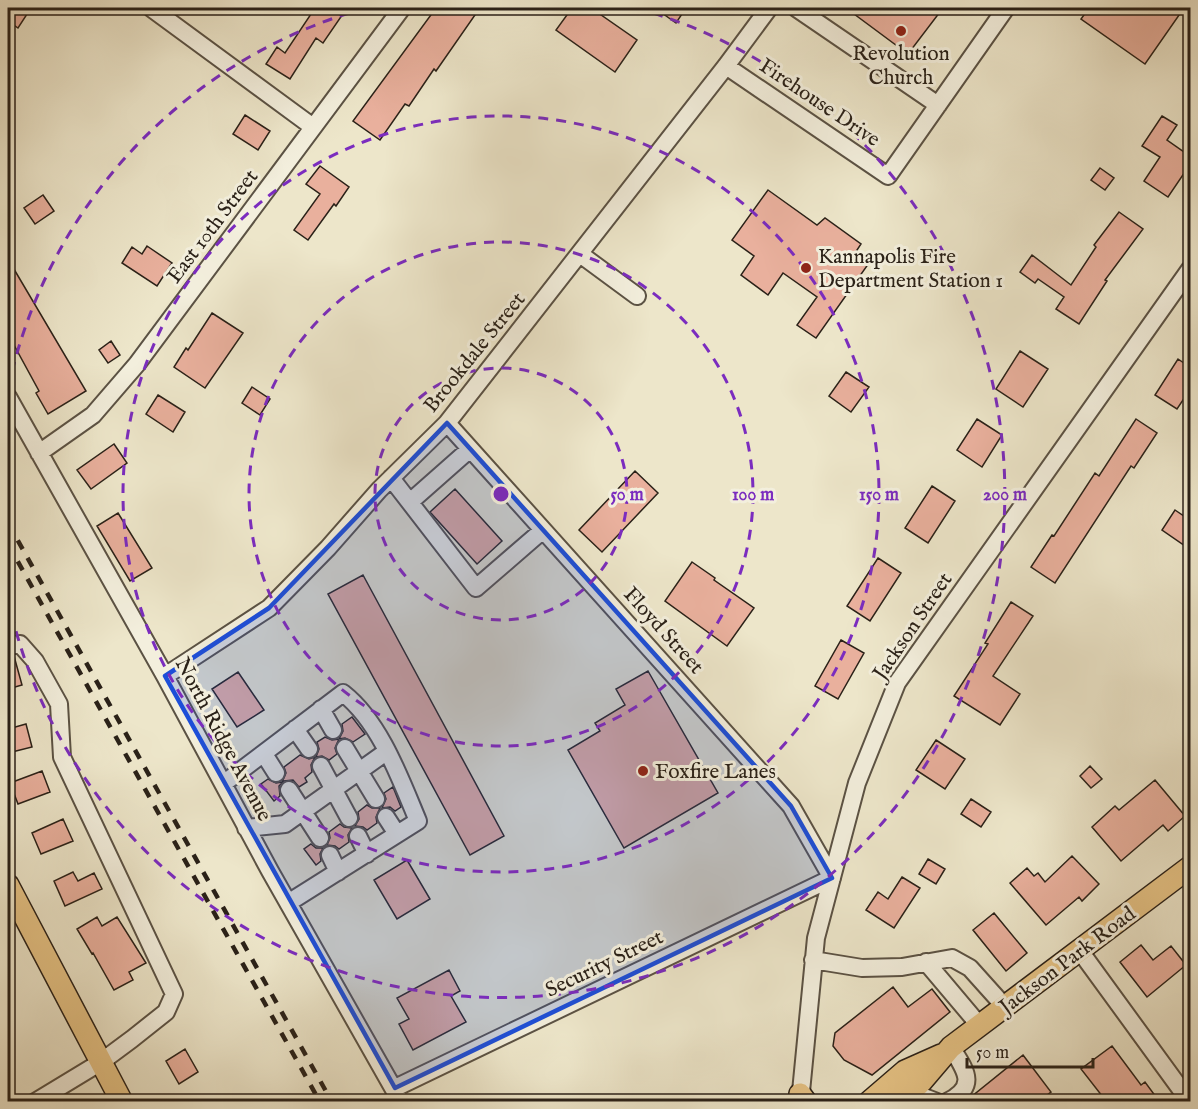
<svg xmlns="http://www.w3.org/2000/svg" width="1198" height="1109" viewBox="0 0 1198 1109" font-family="'IM FELL English',serif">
<rect width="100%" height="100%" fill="#ede6ca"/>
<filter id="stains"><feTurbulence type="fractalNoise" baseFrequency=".00333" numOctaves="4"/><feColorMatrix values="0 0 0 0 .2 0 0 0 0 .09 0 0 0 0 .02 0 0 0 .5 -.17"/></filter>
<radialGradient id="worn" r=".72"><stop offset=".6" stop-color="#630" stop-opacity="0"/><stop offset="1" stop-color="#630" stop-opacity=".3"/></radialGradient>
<!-- building -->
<path fill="#e9b09d" stroke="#2a2118" stroke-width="1.5" d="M8,8H31L18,28L8,21Z
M315,8H347L323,43L316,38L290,79L266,64L277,47L285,53Z
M436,8H464L475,15L436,71L434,69L409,106L405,104L380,140L353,121Z
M572,8H591L637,40L615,72L556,30Z
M655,8H686L676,23Z
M846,8H943L908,54Z
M1089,8H1184L1145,64L1081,19Z
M245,115L270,131L258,150L233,134Z
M1162,116L1177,125L1167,140L1191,157V163L1168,197L1144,181L1160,157L1142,146Z
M320,166L349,187L336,206L334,204L308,240L294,230L320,194L306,184Z
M1100,168L1114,178L1105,190L1091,180Z
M768,190L817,225L825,218L861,244L855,253L869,263L816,338L797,325L817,297L783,273L768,295L741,275L754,256L732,240Z
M43,195L54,211L35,224L24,208Z
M1119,212L1143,229L1105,280L1107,281L1079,324L1056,309L1064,297L1038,279L1035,283L1020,272L1032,255L1071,285L1096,247L1094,245Z
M147,246L172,263L157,286L122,263L132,247L142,254Z
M8,259L86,391L48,414L36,393L39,391L8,334Z
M212,313L243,333L205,388L174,367L186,348L188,350Z
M111,341L120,355L108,363L99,350Z
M1020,351L1048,369L1023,407L996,389Z
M1178,359L1191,368V388L1177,409L1155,395Z
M846,372L869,387L851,412L829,396Z
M252,387L270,399L260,415L242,403Z
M158,395L185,412L173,432L146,414Z
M977,419L1002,435L982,467L957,450Z
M1136,419L1157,433L1134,468L1131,466L1055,583L1031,567L1052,535L1054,536L1095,473L1099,476Z
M114,444L127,463L91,489L77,470Z
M635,471L658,493L602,552L579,530Z
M932,486L955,501L928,543L905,528Z
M455,489L502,541L477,564L430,512Z
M1175,510L1191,521V550L1162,530Z
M118,513L152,568L130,581L97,526Z
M878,558L901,573L870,621L847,606Z
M692,562L715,578L714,580L754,608L727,646L665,601Z
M363,575L504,836L470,855L328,594Z
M1011,602L1033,616L993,676L1020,694L1000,725L954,696L988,644L985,643Z
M841,640L864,653L838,699L815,686Z
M8,656H14L22,685L8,689Z
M648,671L718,793L624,848L568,750L600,731L595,723L625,705L616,689Z
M238,672L264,710L237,727L212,689Z
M352,717L365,734L353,742L345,738L339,739L335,748L337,754L329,760L322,756L316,757L319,749L317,742L325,737L332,740L339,739L343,731L342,724Z
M26,724L32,747L8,753V729Z
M936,740L965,759L945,789L916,770Z
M300,755L309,759L315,757L311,765L312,772L305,778L307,782L299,787L293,780L284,781L279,786L280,796L274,801L261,784L268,779L276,783L282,782L286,773L284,767Z
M1090,766L1102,779L1091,788L1080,776Z
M42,771L50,792L18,804L10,783Z
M1155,780L1185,816L1168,831L1163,825L1121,861L1092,827L1115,806L1119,810Z
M393,787L401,807L395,811L390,807L382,808L386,799L384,793Z
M971,799L991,812L981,827L961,814Z
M367,805L372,808H380L376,817L377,823L367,830L363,827L355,826L359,819L358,812Z
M63,819L73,841L41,854L32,833Z
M340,824L344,827L352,828L348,835L349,842L339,849L335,846L327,845L330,838L329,832Z
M311,844L316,848H323L320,854L321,861L316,865L304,849Z
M1072,856L1099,884L1082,901L1079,897L1046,925L1010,883L1027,868L1034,876L1038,873L1045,882Z
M928,859L945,869L936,884L919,874Z
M407,860L430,899L397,919L374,880Z
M73,872L78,881L94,873L102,889L65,906L54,881Z
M902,877L920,888L894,928L866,910L878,892L888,899Z
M994,913L1027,953L1006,971L973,930Z
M97,917L102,926L117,917L146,963L129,972L133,980L114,990L93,953L92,954L77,929Z
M1141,945L1153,960L1171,946L1186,965L1147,997L1120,962Z
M449,970L460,991L451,996L466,1022L413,1050L399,1024L409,1019L397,998Z
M893,987L908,1007L932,989L950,1012L872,1075L844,1060L833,1046L835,1033Z
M1112,1046L1141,1085L1145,1082L1159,1101H1106L1081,1069Z
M185,1049L198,1072L179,1084L166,1061Z
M1023,1055L1051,1092L1039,1101H966Z"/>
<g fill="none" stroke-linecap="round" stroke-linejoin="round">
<defs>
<path id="minor" d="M151,8L313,127
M796,8L938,105
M726,66L888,176L1006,8
M580,254L637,296
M8,397L165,676L270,871L401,1102
M39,453L93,415L137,364L402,8
M391,478L476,588L543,530
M410,502L470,449
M8,646L20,644L35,661L59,704L62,757L174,994L166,1012L132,1039L101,1062L35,1102
M165,676L269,608L328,548L379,490L447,423L726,66L769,8
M321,709L333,730
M295,729L309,749
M345,748L376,799
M264,754L276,773
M321,766L349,818
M223,784L343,693C380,722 400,778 418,821L288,903
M289,790L320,838
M386,817L397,834
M246,828L285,824L386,752
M358,836L367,854
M330,855L338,872
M1080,951L1190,1102
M813,960L862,968L902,967L952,958L970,968L1005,1007
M926,962L980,1026
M395,1088L832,878L791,806L447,423
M913,1089L919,1095L937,1102
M800,1102L816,938L857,783L897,683L1190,269
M947,1102C979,1086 965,1070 951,1047"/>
<path id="major" d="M8,885L122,1102
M800,1094L806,1102
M869,1102L905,1071L941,1055
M901,1102L922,1081L951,1047L1190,867"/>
</defs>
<!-- minor casing -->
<use href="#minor" stroke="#5b5244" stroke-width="20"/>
<!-- major casing -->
<use href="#major" stroke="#2a2118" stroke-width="24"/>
<!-- minor -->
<use href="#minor" stroke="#f3efdd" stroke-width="16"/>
<!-- major -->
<use href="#major" stroke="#e6c385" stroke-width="21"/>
<!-- rail -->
<path stroke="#2a2118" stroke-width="4.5" stroke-dasharray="10 10" stroke-linecap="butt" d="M8,523L332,1102
M8,544L320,1102"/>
</g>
<!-- marked area -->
<path fill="#1d4ed8" fill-opacity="0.2" stroke="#1d4ed8" stroke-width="4.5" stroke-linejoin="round" d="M447,423L791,806L832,878L395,1088L165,676L269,608Z"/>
<!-- distance rings -->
<g fill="none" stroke="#7b2cbf" stroke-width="3" stroke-dasharray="10 8">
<circle cx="501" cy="494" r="126"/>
<circle cx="501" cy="494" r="252"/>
<circle cx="501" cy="494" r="378"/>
<path d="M8 389A504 504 0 0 1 366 8M636 8A504 504 0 1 1 8 599"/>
</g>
<!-- markers -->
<g fill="#8f2418" stroke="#f3efdd" stroke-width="2">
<circle cx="901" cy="31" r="6"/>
<circle cx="806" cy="268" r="6"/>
<circle cx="643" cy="771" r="6"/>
</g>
<g text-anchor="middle" stroke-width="6" stroke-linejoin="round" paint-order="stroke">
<!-- poi labels -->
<g font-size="21" fill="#2a2118" stroke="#f3efdd" text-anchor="start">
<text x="901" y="60" text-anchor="middle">Revolution<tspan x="901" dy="24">Church</tspan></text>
<text x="818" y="263">Kannapolis Fire<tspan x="818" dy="24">Department Station 1</tspan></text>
<text x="655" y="778">Foxfire Lanes</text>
</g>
<!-- street labels -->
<g font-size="21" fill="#2a2118" stroke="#f3efdd">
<text transform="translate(820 102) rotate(34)" y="7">Firehouse Drive</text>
<text transform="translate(212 226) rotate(-53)" y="7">East 10th Street</text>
<text transform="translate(474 352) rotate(-51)" y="7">Brookdale Street</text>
<text transform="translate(912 626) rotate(-56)" y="7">Jackson Street</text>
<text transform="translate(664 630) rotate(48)" y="7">Floyd Street</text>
<text transform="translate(224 739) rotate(62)" y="7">North Ridge Avenue</text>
<text transform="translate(1067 960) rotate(-37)" y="7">Jackson Park Road</text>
<text transform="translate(604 963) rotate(-26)" y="7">Security Street</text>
</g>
</g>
<circle cx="501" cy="494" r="9" fill="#7b2cbf" stroke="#f3efdd" stroke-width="3"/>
<g font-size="18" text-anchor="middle" font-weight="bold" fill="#7b2cbf" stroke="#f3efdd" stroke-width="6" stroke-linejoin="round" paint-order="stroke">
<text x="627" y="500">50 m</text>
<text x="753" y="500">100 m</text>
<text x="879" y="500">150 m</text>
<text x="1005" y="500">200 m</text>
</g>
<!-- margin -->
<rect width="1198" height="1109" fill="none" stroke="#ede6ca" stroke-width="30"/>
<rect x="9" y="9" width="1180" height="1091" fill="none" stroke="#2a2118" stroke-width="3"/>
<rect x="15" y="15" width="1168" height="1079" fill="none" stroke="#2a2118" stroke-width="1.5"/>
<!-- scale -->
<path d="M967 1058v9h126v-9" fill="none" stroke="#2a2118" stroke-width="3"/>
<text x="976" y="1058" font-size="18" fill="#2a2118" stroke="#f3efdd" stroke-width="4.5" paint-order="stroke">50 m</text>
<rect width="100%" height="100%" filter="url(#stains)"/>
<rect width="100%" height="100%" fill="url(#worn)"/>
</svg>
